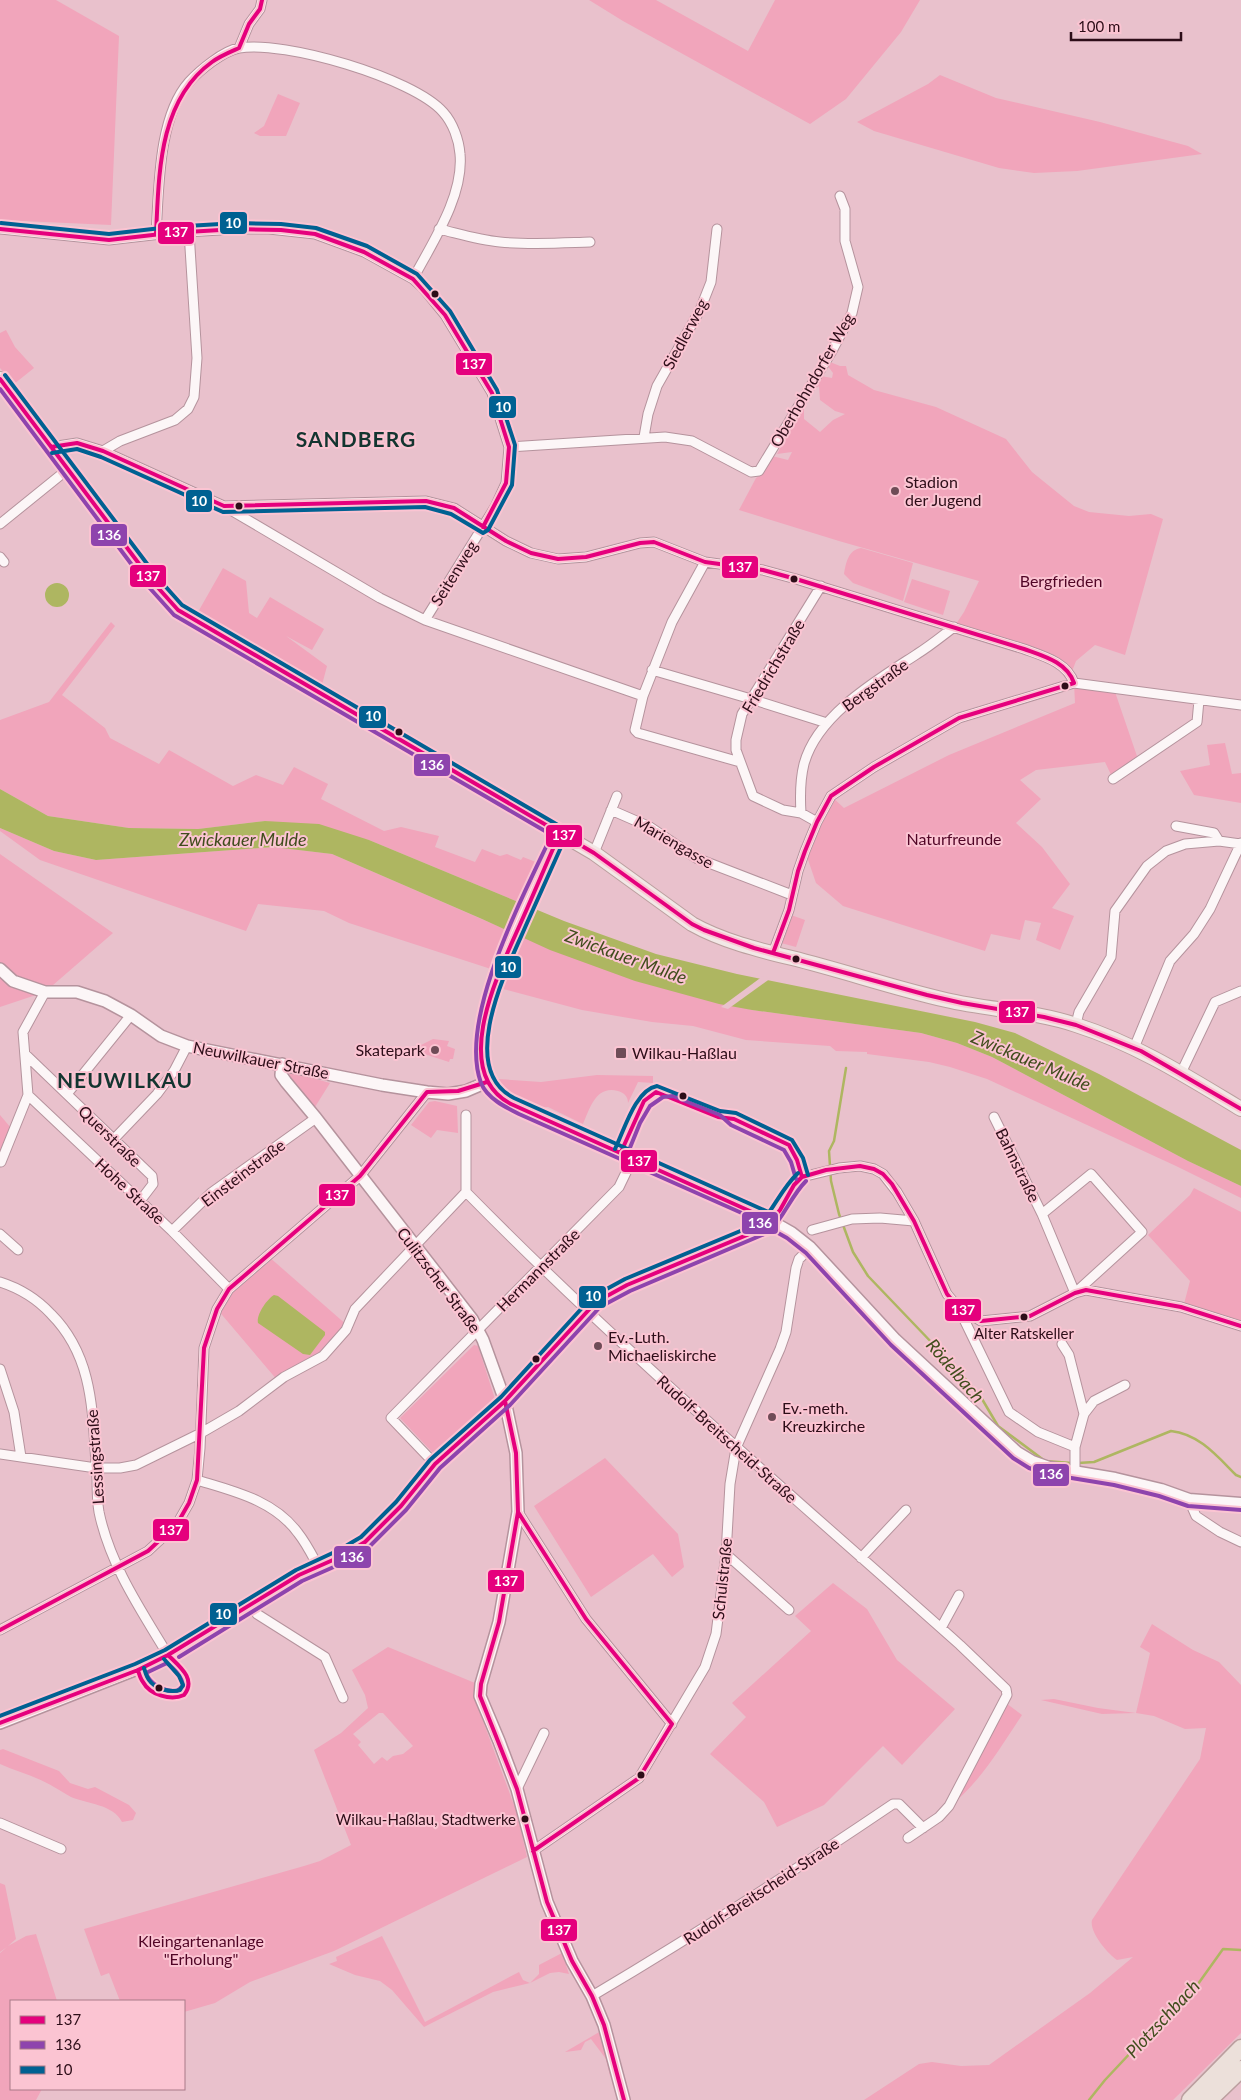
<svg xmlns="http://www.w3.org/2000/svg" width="1241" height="2100" viewBox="0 0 1241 2100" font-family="Lato,sans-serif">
<rect width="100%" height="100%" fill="#e9c1cc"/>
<!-- green -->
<path fill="#f1a5bb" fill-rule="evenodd" d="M0,0H56L119,36L111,225L0,220Z
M589,0H656L748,51L775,0H920L901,32L846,99L810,124L623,21Z
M940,75L996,98L1100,122L1188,146L1202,154L1077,171L1034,173L999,168L874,131L857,122L928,84Z
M278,94L300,103L286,136H260L254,133L264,126Z
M6,330L15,347L34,368L14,384L0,368V333Z
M830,362L840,366H846L848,375L874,390L936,407L1006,439L1032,472L1074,506L1089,512L1129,516L1151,514L1163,519L1125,655L1095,645L1076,661L1071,674L1055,661L954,627L964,612L979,581L839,541L739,510L756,478L761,475L772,456L788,460L792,452L777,454L783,443L779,441L804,406V419L820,432L833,420L845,414L835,411L820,400L819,386L810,393L821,376L832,378L833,373L827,365Z
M861,548L913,563L903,601L853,583L844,574C846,563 848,550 861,548Z
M223,568L246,581L249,613L257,618L270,597L324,629L312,650L286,636L327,666L322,685L198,612Z
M912,579L950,591L943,615L904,602Z
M111,622L115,626L62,695L105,728L110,738L159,764L169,750L233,786L256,775L283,785L294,767L328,784L321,799L384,831L401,827L439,836L435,847L475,862L482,849L500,856L507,854L521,860L523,857L546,866L528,906L369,840L265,821L198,829L129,828L48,816L0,789V720L49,702Z
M1074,683L1114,689L1139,762L1113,779L1105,762L1036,770L1020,780L1041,799L1016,823L1042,847L1070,884L1052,908L1074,916L1060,950L1036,940L1041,923L1025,920L1020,940L991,934L985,951L843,906L816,883L805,851L831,796L844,808L949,755L1075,703Z
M1225,743L1232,774L1241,773V803L1194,795L1180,771L1210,765L1207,745Z
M0,828L54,851L96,860L273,847L332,854L507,930L752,1010L921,1033L957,1043L992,1057L1188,1161L1241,1186V1198L1176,1166L987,1079L950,1067L929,1062L867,1054V1052L836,1051L830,1046L746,1040L693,1026L652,1022L582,1010L503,989L505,982L491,969L349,923L324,911L258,904L246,931L40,860L0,831Z
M0,854L113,933L45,992L0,1007Z
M791,915L805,920L796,947L781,943Z
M433,1039L449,1041L447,1046L455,1049L453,1059H450L449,1062L418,1052L415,1048Z
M289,1071L316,1074V1079L330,1083L315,1107L287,1075Z
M597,1075L653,1076V1083L638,1082L628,1103C628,1096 624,1093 618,1091C596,1085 590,1108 583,1124L548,1107L539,1108L508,1093L499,1087L495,1081L498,1079L541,1082Z
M435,1101L457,1106L458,1133L437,1130L431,1138L411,1125L429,1102Z
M0,1115L11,1128L0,1157Z
M1194,1188L1241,1212V1321L1184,1304L1190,1281L1148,1235L1190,1195Z
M268,1256L348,1326L327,1352L278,1381L217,1309L220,1303Z
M474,1345L478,1346L495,1399L437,1453H433L400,1418Z
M605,1458L678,1534L684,1567L672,1577L653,1554L591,1597L534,1506Z
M833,1583L867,1609L897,1660L955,1709L902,1765L883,1746L824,1805L777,1827L764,1802L710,1754L746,1717L732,1703L811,1631L795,1616Z
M1152,1624L1193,1650L1219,1662L1241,1685V2033L1173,2100H864L919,2064L932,2062L961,2066L989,2065L1090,1993L1133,1957L1117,1960C1108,1954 1089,1932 1092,1920L1200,1759L1206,1728L1185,1729L1154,1716L1136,1713L1102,1714L1041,1700L1054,1699L1098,1708L1136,1713L1150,1653L1140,1647Z
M388,1647L475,1683L476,1702L517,1813L527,1857L334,1951L250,1982L215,2003L184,2012V2001H120L109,1973L101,1976L84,1929L304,1866L320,1861L351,1845L314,1750L341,1733L368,1708L365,1695L352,1670ZM379,1713H383L413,1746L403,1754L393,1756L387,1761L382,1757L374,1764L358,1745L361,1742L353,1734Z
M1006,1703L1022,1715C1002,1745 978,1786 949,1806Z
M3,1749L59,1771L70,1783L88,1789L95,1787L129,1805L136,1813L133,1820L122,1822C113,1804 87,1804 71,1797C65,1794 60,1790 54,1787C38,1777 18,1772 0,1764V1750Z
M0,1883L5,1885L16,1939L8,1946L26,1936L36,1934L57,2001H11V2089H42L36,2100H0V1953L7,1947L0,1952Z
M382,1936L425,2022L519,1972L523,1980L530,1983L539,1974V1965L562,1953L569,1974L559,1972L550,1973L530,1983L493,1992L424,2027L392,1990L380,1981L355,1975L329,1964L337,1961L336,1957Z
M601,2031L614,2073L610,2076L606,2059L591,2039L585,2042L581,2050L565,2052Z"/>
<!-- water -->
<path fill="#aeb661" d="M45 595a12 12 0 1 1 24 0a12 12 0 1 1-24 0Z
M0,789L48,816L129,828L198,829L265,821L319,824L369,840L564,921L656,954L737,974L975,1022L1015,1033L1099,1074L1241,1150V1186L1188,1161L992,1057L957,1043L921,1033L752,1010L719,1004L635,981L550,950L482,919L332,854L273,847L96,860L54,851L0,828Z
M274,1295L278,1296L325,1332V1335L310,1355L303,1354L258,1323C256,1315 267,1299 274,1295Z"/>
<!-- pier -->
<path fill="#e9c1cc" d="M763,976L771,978L728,1009L721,1007Z"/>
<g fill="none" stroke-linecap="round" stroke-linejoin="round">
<!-- stream -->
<path stroke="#aeb661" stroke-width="2.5" d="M846,1068L834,1141L829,1151L831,1181L839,1214L853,1252L868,1276L957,1369L982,1399L998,1426L1045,1461L1072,1463
M1078,1463L1094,1462L1171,1431C1199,1434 1217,1456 1236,1475L1241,1477
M1089,2100L1105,2080L1165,2016L1188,1998L1223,1949L1241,1950"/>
<defs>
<path id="minor" d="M239,48L249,24L260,9L262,0
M0,229L109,240L170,233L237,229H269L315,234L364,252L413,279L423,288L445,315L492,393L509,447L506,483L495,507L425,620
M439,229C460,234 479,240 500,242C530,245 560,243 590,242
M156,234C159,189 158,117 189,82C200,70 223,51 239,48C284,40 413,78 443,112C453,123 459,140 460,154C464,196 432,243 413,279
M644,437L648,414L657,386L700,310L711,282L717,229
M51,447L77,443L103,451L224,506L380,598L425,620L643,696
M509,447L665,437L692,441L751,472L759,471L832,351L852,313L858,287L845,241V209L840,196
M103,451L120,441L175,420L188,409L194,397L197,358L189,232
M224,506L426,501L454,508L506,541L531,553L558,559L586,557L640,543L654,542L705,562L763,570L796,579L1024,649C1043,656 1067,662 1074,683
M0,524L68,469
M0,557L4,562
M705,562L672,622L643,696L635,730L638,733L740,762
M652,670L751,699L827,723
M1113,779L1197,722L1199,700
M611,810L650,827L696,858L792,895
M801,813C800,797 800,780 804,764C817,715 877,680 917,654C930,646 942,636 954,627
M817,822L801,813L783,810L753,796L736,750V740L742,714L821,586
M1176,826L1214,833L1219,841
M594,853L617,796
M773,953L789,910L798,871L805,851L817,822L831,796L874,767L959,718L1074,683L1241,705
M1076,1024L1079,1012L1111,957L1115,911L1147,866L1166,851L1185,844L1219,841L1241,844
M1134,1048L1170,961L1194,934L1210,909L1241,843
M25,1054L152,1176L153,1184L140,1201
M1181,1073L1215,1002L1241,991
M67,1094L131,1015
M28,1095L172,1231L229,1289
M994,1117L1042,1214L1075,1293
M114,1139L157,1094L174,1071L187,1046
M1,1162L28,1095L23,1032L45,992
M466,1192C623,1352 793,1496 960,1645L1006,1689L1007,1695L949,1806L939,1817L908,1838
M1042,1214L1091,1174L1142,1232L1076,1292
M772,1221L794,1185L802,1177L839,1168L860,1166L874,1169L883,1174L897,1192L914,1221L947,1294L957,1306L981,1321L1030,1316L1075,1293L1086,1290L1181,1307L1241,1326
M812,1230L852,1219L880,1218L914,1221
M172,1231L211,1193L316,1118
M0,1234L18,1250
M0,1282C19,1288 38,1300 51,1314C96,1359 92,1418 97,1478C97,1489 97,1501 99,1512C110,1565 141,1610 168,1655
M958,1307L1009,1412L1038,1432L1075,1447
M1062,1344L1069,1355L1084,1414L1075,1447V1473
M0,1369L14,1412L21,1457
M1084,1414L1094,1401L1125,1385
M0,1454L96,1468H120L136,1465L201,1433L239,1411L284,1377L323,1356L346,1330L355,1309L466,1192V1115
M435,1464L391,1418L619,1187L633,1158
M197,1480C233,1491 274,1500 298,1533C306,1543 312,1555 318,1566
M1189,1500L1196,1516L1220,1532L1241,1542
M518,1512L586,1619L672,1724
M726,1554L789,1610
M861,1558L906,1510
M251,1605L257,1614L325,1657L343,1698
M941,1628L959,1595
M0,1630L148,1551L177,1524L189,1503L197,1480L200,1448L204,1348L217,1309L229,1289L360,1176L427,1092
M517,1789L544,1733
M0,1823L61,1849
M533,1851L639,1778L705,1667L716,1634L726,1554L730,1484L736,1448L780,1349L786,1332L796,1268L799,1259L810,1248
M592,1996C695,1935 794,1871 893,1804H899L923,1828"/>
<path id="tertiary" d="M0,969L13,981L45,992H77L105,1001L131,1015L161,1036L187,1046L382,1085L427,1092L448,1094L466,1091L487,1082
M282,1064L281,1075L286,1082L316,1118L472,1319L483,1340L505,1401L516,1453L518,1512L499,1622L481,1684L480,1696L499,1741L517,1789L547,1902L572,1961L592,1996L604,2025L624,2100
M0,1723L150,1664L175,1652L299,1575L357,1548L372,1537L401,1506L435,1464L505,1401L596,1302L627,1285L741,1238L766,1227L772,1221"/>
<path id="secondary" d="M560,833C538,883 459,1033 487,1082C496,1097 512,1104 527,1111L747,1208L791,1233L810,1248L895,1340L1017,1453L1032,1462L1049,1468L1115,1479L1161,1490L1189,1500L1241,1504"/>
<path id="primary" d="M0,379L152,581L178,610L594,853L692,924C722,941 759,950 792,958C844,971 894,988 946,1000C989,1010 1034,1011 1076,1025C1136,1044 1188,1077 1241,1109"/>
<path id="motorway" d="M1190,2100L1241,2048
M1209,2100L1241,2069"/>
</defs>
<!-- minor casing -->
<use href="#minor" stroke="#b5939d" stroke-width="11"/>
<!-- tertiary casing -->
<use href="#tertiary" stroke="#b5939d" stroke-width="14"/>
<!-- secondary casing -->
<use href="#secondary" stroke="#b5939d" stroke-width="15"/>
<!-- primary casing -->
<use href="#primary" stroke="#bb9f9f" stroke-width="16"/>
<!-- motorway casing -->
<use href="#motorway" stroke="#bb9f9f" stroke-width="19"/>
<!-- minor -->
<use href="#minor" stroke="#fcf6f7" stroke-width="9"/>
<!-- tertiary -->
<use href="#tertiary" stroke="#fcf6f7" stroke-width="11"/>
<!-- secondary -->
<use href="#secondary" stroke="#fcf6f7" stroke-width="12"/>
<!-- primary -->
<use href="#primary" stroke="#f2e8e6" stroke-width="14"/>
<!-- motorway -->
<use href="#motorway" stroke="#ece0da" stroke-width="16"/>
<defs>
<path id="bus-1" d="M0,229L109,240L170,233L237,229L281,230L315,234L364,252L413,279L445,315L492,393L509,447L506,483L483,527
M156,234C159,175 158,101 212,62C220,56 230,52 239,48L249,24L260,9L262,0
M0,379L152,581L178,610L594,853L692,924L704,930L754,948L927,995L962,1003L1044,1017L1076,1025L1141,1051L1241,1109
M51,447L77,443L103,451L224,506L426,501L454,508L506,541L531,553L558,559L586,557L640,543L654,542L705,562L763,570L796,579L1024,649C1043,656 1067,662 1074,683L959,718L874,767L831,796L817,822L805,851L798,871L789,910L773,953
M560,833C547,862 535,891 522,920C502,966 447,1071 511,1104L772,1221
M621,1152L644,1101L656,1092L718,1117L734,1119L789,1145L797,1160L802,1177
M505,1401L516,1453L518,1512L499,1622L481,1684L480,1696L517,1789L547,1902L572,1961L592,1996L604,2025L624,2100
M518,1512L586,1619L672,1724L639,1778L533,1851
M0,1630L148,1551L177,1524L189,1503L197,1480L204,1348L217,1309L229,1289L360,1176L427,1092L458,1091L487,1082
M138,1670C139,1674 140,1678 143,1682C150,1695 171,1701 184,1695C197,1679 179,1666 168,1655
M0,1723L138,1670L168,1655L299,1575L342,1556L365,1542L401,1506L435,1464L505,1401L596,1302L627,1285L766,1227L780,1210L794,1185L802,1177L826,1170L860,1166L874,1169L883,1174L892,1184L914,1221L947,1294L957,1306L981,1321L1030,1316L1075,1293L1086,1290L1181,1307L1241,1326"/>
<path id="bus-2" d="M0,389L147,585L174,615L557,838
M554,830C526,891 457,1018 481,1083C487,1098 505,1107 519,1114L744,1214L787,1238L806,1253L891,1345L1013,1458L1029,1468L1047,1474L1114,1485L1159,1496L1188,1506L1241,1510
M627,1155L640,1123L650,1106L663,1097L673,1096L720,1115L731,1125L784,1150L791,1162L796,1179
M179,1657L302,1581L345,1562L369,1547L406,1510L440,1468L510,1405L600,1307L630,1291L769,1232C784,1217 791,1196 806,1181
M167,1663C174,1669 182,1676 183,1686L177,1691C165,1692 150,1685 146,1673Z"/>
<path id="bus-3" d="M1,223L109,234L170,227L237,223L281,224L316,228L367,246L417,274L450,311L497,390L515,445L512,485L488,530L483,533L451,514L425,507L223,512L101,457L77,449L52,453
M5,375L157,577L182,605L563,828
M566,836C553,865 540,894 527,923C509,965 455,1068 514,1098L775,1215
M615,1149C624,1131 635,1090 657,1086L720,1111L736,1113L792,1140L803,1158L808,1175
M144,1668C145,1671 146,1676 149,1680C155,1689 170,1693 180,1690L183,1685L179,1676L164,1659
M0,1716L135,1664L165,1650L296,1570L339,1550L361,1537L396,1502L430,1460L501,1397L592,1297L625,1279L762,1222C775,1206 783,1187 798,1173"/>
</defs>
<!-- bus-1 casing -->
<use href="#bus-1" stroke="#fbc4d2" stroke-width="8"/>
<!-- bus-2 casing -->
<use href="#bus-2" stroke="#fbc4d2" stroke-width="8"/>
<!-- bus-3 casing -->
<use href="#bus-3" stroke="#fbc4d2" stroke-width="8"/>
<!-- bus-1 -->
<use href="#bus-1" stroke="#e5007d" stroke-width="4"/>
<!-- bus-2 -->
<use href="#bus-2" stroke="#8e44ad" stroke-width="4"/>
<!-- bus-3 -->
<use href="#bus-3" stroke="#006192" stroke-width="4"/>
</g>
<!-- markers -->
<g fill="#2d0d18" stroke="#fbc4d2" stroke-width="2">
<circle cx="435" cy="294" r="4.5"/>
<circle cx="239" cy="506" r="4.5"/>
<circle cx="794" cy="579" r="4.5"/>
<circle cx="1065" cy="686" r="4.5"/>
<circle cx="399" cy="732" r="4.5"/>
<circle cx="796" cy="959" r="4.5"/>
<circle cx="683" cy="1096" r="4.5"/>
<circle cx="1024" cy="1317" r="4.5"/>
<circle cx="536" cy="1359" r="4.5"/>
<circle cx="159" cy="1688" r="4.5"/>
<circle cx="641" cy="1775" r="4.5"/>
<circle cx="525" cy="1819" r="4.5"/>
</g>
<g fill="#6f4c57" stroke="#fbc4d2" stroke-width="2">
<circle cx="895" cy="491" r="5"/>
<circle cx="435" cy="1050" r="5"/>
<rect x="615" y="1047" width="12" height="12" rx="2.5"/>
<circle cx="598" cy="1346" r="5"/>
<circle cx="772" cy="1417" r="5"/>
</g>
<g text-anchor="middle" stroke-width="4" stroke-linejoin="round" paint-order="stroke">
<!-- bus labels -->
<g font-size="15" fill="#2d0d18" stroke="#fbc4d2">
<text x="1024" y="1339">Alter Ratskeller</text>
<text x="516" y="1825" text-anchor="end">Wilkau-Haßlau, Stadtwerke</text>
</g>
<!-- street labels -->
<g font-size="16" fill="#2d0d18" stroke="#fbc4d2">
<text transform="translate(685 334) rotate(-62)" y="6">Siedlerweg</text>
<text transform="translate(812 380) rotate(-60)" y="6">Oberhohndorfer Weg</text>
<text transform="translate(454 573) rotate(-58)" y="6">Seitenweg</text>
<text transform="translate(773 666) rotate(-59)" y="6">Friedrichstraße</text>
<text transform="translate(875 685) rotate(-36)" y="6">Bergstraße</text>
<text transform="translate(674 842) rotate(30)" y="6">Mariengasse</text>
<text transform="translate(261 1060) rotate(11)" y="6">Neuwilkauer Straße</text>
<text transform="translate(110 1136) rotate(44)" y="6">Querstraße</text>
<text transform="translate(1018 1165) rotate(64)" y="6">Bahnstraße</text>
<text transform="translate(243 1173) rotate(-37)" y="6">Einsteinstraße</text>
<text transform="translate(130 1191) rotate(43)" y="6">Hohe Straße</text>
<text transform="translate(538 1270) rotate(-45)" y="6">Hermannstraße</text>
<text transform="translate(439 1280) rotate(53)" y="6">Culitzscher Straße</text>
<text transform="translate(727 1439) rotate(42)" y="6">Rudolf-Breitscheid-Straße</text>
<text transform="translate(95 1457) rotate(-94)" y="6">Lessingstraße</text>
<text transform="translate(722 1579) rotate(-84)" y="6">Schulstraße</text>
<text transform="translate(761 1891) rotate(-33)" y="6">Rudolf-Breitscheid-Straße</text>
</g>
<!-- poi labels -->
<g font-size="16" fill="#2d0d18" stroke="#fbc4d2" text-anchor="start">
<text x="905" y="488">Stadion<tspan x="905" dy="18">der Jugend</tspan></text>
<text x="425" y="1056" text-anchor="end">Skatepark</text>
<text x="632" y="1059">Wilkau-Haßlau</text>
<text x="608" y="1343">Ev.-Luth.<tspan x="608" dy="18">Michaeliskirche</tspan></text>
<text x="782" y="1414">Ev.-meth.<tspan x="782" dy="18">Kreuzkirche</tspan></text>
</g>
<!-- park labels -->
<g font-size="16" fill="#510526" stroke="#fbc4d2">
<text x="1061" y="587">Bergfrieden</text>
<text x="954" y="845">Naturfreunde</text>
<text x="201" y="1947">Kleingartenanlage<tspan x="201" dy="18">"Erholung"</tspan></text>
</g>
<!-- water labels -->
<g font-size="18" font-style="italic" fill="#414d1d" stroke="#fbc4d2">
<text x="243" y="846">Zwickauer Mulde</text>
<text transform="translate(626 957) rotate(20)" y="6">Zwickauer Mulde</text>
<text transform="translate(1031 1061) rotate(23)" y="6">Zwickauer Mulde</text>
<text transform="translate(955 1371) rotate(49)" y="6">Rödelbach</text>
<text transform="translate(1163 2019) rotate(-47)" y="6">Plotzschbach</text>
</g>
<!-- district labels -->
<g font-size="21" font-weight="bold" letter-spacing="1" fill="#143530" stroke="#fbc4d2">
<text x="356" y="447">SANDBERG</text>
<text x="125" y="1088">NEUWILKAU</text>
</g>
</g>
<g stroke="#fbc4d2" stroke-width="2">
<rect x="219" y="211" width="29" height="24" rx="5" fill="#006192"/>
<rect x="157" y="221" width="38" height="24" rx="5" fill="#e5007d"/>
<rect x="455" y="352" width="38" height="24" rx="5" fill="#e5007d"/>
<rect x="488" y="395" width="29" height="24" rx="5" fill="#006192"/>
<rect x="185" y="489" width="28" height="24" rx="5" fill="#006192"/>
<rect x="90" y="523" width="38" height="24" rx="5" fill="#8e44ad"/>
<rect x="721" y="555" width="38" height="24" rx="5" fill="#e5007d"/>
<rect x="129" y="564" width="38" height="24" rx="5" fill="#e5007d"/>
<rect x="358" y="705" width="29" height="24" rx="5" fill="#006192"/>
<rect x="413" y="753" width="38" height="24" rx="5" fill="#8e44ad"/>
<rect x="545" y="824" width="38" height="24" rx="5" fill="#e5007d"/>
<rect x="494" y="955" width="28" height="24" rx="5" fill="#006192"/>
<rect x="998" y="1000" width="38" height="24" rx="5" fill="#e5007d"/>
<rect x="620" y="1149" width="38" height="24" rx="5" fill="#e5007d"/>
<rect x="318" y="1183" width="38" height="24" rx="5" fill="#e5007d"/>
<rect x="741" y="1211" width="38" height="24" rx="5" fill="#8e44ad"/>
<rect x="578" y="1285" width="29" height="24" rx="5" fill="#006192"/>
<rect x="944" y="1298" width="38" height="24" rx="5" fill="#e5007d"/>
<rect x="1032" y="1463" width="38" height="24" rx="5" fill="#8e44ad"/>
<rect x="152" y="1518" width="38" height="24" rx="5" fill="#e5007d"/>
<rect x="333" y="1545" width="39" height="24" rx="5" fill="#8e44ad"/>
<rect x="487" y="1569" width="38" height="24" rx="5" fill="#e5007d"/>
<rect x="209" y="1602" width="29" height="24" rx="5" fill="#006192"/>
<rect x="540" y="1918" width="38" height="24" rx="5" fill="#e5007d"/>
</g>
<g font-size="14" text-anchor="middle" font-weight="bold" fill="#fff">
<text x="233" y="228">10</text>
<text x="176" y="237">137</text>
<text x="474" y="369">137</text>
<text x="503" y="412">10</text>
<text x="199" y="506">10</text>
<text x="109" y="540">136</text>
<text x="740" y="572">137</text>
<text x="148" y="581">137</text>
<text x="373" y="721">10</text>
<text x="432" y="770">136</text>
<text x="564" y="840">137</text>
<text x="508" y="972">10</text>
<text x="1017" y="1017">137</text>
<text x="639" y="1166">137</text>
<text x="337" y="1200">137</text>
<text x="760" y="1228">136</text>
<text x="593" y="1301">10</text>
<text x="963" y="1315">137</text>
<text x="1051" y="1479">136</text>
<text x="171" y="1535">137</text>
<text x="352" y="1562">136</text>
<text x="506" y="1586">137</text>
<text x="223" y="1619">10</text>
<text x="559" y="1935">137</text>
</g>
<!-- legend -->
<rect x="10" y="2000" width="175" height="90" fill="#fbc4d2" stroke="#a97b88"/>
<rect x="20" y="2016" width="25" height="8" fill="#e5007d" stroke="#a97b88"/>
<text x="55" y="2025" font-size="15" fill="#2d0d18">137</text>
<rect x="20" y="2041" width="25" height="8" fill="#8e44ad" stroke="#a97b88"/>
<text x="55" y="2050" font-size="15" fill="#2d0d18">136</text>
<rect x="20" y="2066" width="25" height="8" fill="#006192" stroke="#a97b88"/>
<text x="55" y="2075" font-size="15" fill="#2d0d18">10</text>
<!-- scale -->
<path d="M1071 32v8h110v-8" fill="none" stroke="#2d0d18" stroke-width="2.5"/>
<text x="1078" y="32" font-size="15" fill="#2d0d18" stroke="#fbc4d2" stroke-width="4" paint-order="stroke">100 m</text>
</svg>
